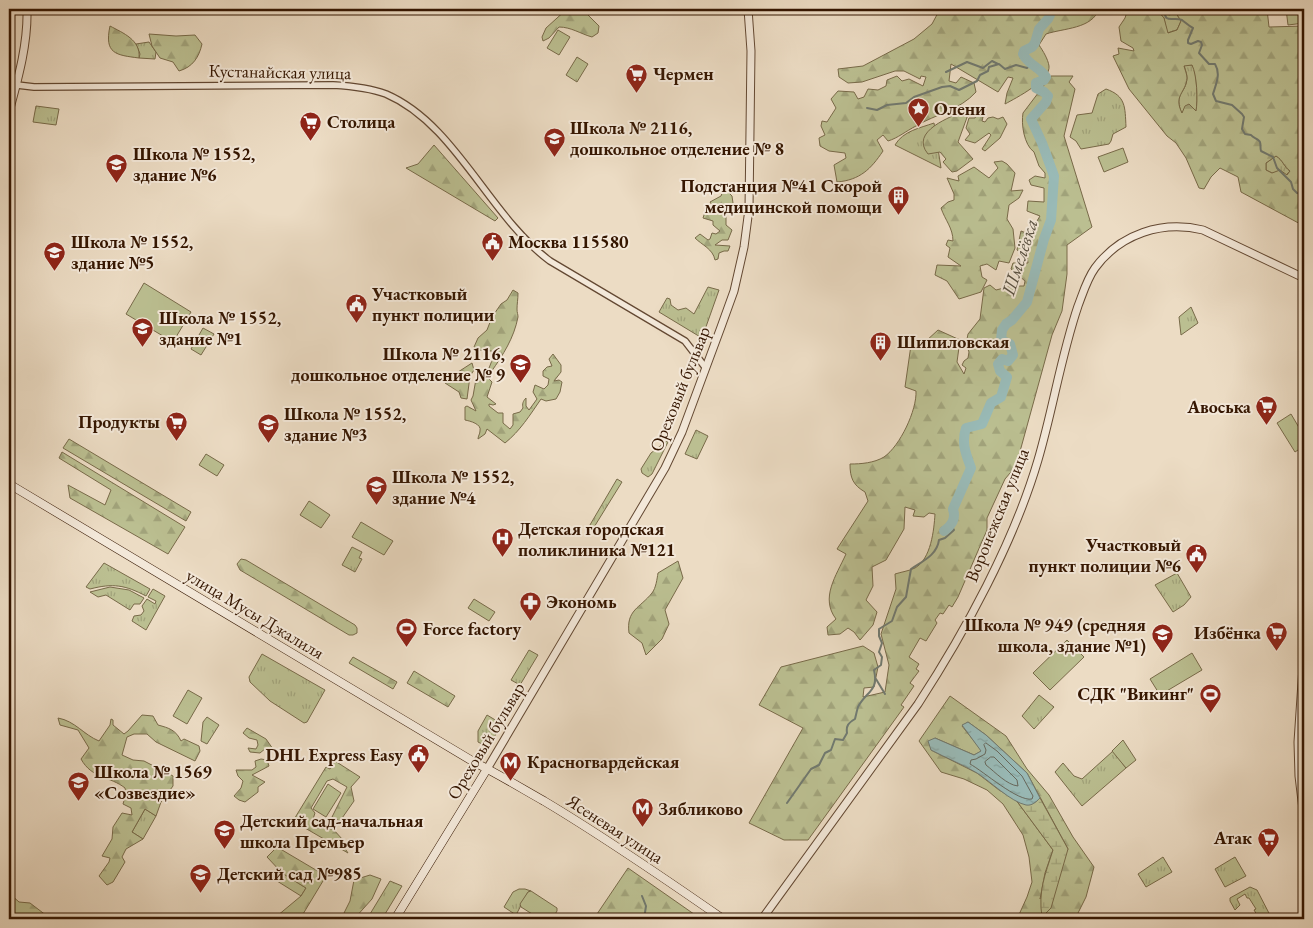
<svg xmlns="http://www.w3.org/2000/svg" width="1313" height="928" viewBox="0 0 1313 928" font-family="'EB Garamond',serif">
<defs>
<pattern id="grass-tufts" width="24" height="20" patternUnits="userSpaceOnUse" patternTransform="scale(1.25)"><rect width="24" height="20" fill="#bbbf91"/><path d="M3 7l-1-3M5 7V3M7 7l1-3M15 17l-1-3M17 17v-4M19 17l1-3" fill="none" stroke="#a1a37b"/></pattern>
<pattern id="forest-firs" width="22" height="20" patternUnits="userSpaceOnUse" patternTransform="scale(1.25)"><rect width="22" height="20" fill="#bbbf91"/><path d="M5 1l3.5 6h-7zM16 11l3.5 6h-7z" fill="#a1a37b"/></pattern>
<pattern id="wetland-marsh" width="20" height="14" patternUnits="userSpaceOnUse" patternTransform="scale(1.25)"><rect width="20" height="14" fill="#bbbf91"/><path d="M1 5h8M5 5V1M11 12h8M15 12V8" fill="none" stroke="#a1a37b"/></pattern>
<pattern id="water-ripples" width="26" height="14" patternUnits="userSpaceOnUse" patternTransform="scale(1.25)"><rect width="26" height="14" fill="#99bbb8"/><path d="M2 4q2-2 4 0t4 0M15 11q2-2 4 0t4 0" fill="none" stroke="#84a09c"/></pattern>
</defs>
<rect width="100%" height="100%" fill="#ecdcc4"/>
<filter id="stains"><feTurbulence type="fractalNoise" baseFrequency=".004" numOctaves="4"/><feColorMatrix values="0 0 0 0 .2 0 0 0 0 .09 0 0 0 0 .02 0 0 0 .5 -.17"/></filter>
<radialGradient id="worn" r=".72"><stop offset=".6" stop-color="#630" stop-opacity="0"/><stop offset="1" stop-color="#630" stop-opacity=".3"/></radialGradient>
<!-- grass -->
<path fill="url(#grass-tufts)" stroke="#786a49" d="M1156,9L1176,13L1181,21L1177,30L1167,33L1164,18Z
M149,42L156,52L155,59L139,58L140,54L136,44Z
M577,57L588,64L577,82L566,75Z
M1184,65H1193C1197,77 1198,100 1196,112L1182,114C1173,93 1186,94 1187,78C1187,74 1185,69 1184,65Z
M1106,89C1126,96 1125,107 1126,127L1113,134L1111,141L1109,144L1081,149L1076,141L1070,137L1077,115L1092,113L1098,94Z
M36,106L59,109L56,125L33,122Z
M934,123L941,168L895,145C903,131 920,128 934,123Z
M1276,156C1283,160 1284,167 1290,171L1286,175L1272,173L1266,170V163Z
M708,287L719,290L702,338L659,312L667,298L670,299L671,305L678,310L686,308L694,314Z
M1191,307L1198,323L1181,335L1179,317Z
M203,328L214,334L201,355L191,349Z
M696,430L708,436L697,459L685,454Z
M667,441L668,442L652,474L648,477L642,473L641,469L651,453Z
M617,479L622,482L591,532L587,530Z
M352,547L362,552L359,558L362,559L355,572L342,565Z
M104,563L150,589L146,596C125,585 113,583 90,589L86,587Z
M1177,573L1191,597L1184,605L1173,612L1155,585Z
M110,587L129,590L144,598L140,604H134L130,610L106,595L98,597L90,592Z
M153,589L165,596L146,630L132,621L134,616L141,615L144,611L142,606L147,599L155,604L156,601L148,597Z
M529,650L538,655L520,685L511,680Z
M262,654L325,690L307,722L304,723L270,701L250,682L249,677Z
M1039,695L1054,707L1034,729L1022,716Z
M487,715L502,724L488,747L478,742V731Z
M207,717L219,725L207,744L201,741L203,722Z
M1113,751L1126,768L1082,806L1055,772L1063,763L1074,776L1082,779Z
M145,809L156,816L143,839L132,832Z
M1163,857L1172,872L1146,887L1138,874Z
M1235,857L1246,876L1225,887L1215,869Z
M282,873L306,888L301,896L277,881Z
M390,881L402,886L382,919H367Z
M1250,887L1257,890L1272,919H1262L1259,914L1257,915L1254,910L1256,909L1249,898H1247L1245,894L1237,899L1240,905L1235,910L1230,901V898Z
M519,889H525L531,891L528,892L516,915L504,907L513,892Z"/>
<!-- forest -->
<path fill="url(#forest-firs)" stroke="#786a49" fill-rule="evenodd" d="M567,9L583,10L599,26L598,33L592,37C581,34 571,27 559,27L549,38L543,41L542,37L546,28Z
M940,9H1099C1092,29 1064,28 1046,34L1039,45C1043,51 1048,59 1049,66C1051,80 1016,98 1005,104L1007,93L1013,78L1008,77L998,92L951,64L949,81L956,83L961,77L974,83L976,92C960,110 936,114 916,126C906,131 898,138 888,141L883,135L877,140L883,151C871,169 860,180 837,182L834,165L846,158L845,153L829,151L820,146L819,138L825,135L821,126L822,121L827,122L836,108L831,99L838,91L854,92L858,99L864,97L868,89L878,90L886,86L887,80L897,76L902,81L909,79L923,86L926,77L921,76L920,79L904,71H895L862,82L848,83L839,77L838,69L863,66L914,39L932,24Z
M1128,9H1156L1164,18L1168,33L1177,30L1181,21L1176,13L1169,15L1161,9H1267L1269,27L1304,26V226L1241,192L1238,177L1220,168L1211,177L1204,189L1199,188L1186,158L1176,143L1167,136L1129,89L1113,56L1119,54L1118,48L1134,51L1133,48L1121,41L1119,27L1125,18ZM1192,65C1197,75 1198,100 1196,111L1189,104L1185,106L1182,113C1173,95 1186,93 1187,78C1187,74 1185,70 1184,66ZM1276,156C1283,160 1284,167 1290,171L1287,175L1280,170L1272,173L1266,170V163Z
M110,26C123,33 141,40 139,58C116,55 104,54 110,26Z
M149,34L176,36L195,35L202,44C199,57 193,67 179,71L173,62L160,58L152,46Z
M1051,76H1073L1069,82L1075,89L1064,136L1092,227L1067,245V274L1062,311L1052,335L1016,466L1005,479L987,518V530L958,597L952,607L949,605L943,614L940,613L935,620L937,623L926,641L920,638L909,657L919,664L916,669L919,671L910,683L914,686L901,705L904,707L808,840H784L749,823L803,728L759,705L781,667L863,646L874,653L878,667L874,687L864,688L863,697L885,692L889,665L881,634L896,589L895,574C901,572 909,571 915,568C931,559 934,530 935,514L929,513L924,517L913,516L915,510L905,507L904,529L886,560L872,567L873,586L866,600L877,612L873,625L860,640L854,632L848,628L840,634L828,635L827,627L836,619C820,598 836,576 846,554L837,549L868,501L865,492C853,485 850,478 850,464C861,464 874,463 884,457C900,446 917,410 916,391L905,387L911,345L919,342L926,341L938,330L960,340L957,362L964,374L966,368L962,365L964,361L968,358L969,352L966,344L968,334L980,319L984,288L990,285L996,290L1012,286H1024L1025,281L1011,269L1013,263H1028L1027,256L1017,250L1021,231L1029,234L1040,216L1027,211L1028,201L1044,202V188L1031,185L1029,180L1035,176L1045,178V173L1039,166L1034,152C1024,145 1021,124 1023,113Z
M966,110L969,112L958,142L973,159L957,171L952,172L943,162L946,159L940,152L928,154C909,131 951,117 966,110Z
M977,114L983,117L982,121L985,122L988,118L993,117L998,119L1003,117L1007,124L1000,138L985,151L982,149L991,135L989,133L975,143L965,140L970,134L966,128L969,118H975Z
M434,145L498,218L495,221L406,168L418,164Z
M1002,161L1007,164L1015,173L1011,191L1023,190L1019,198L1009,205L1007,219L1013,229L1015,248L1009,263L999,261L996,270L987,264L980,266L982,277L987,280L981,292L959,299L947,281L935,275L937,265L961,266L948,257L950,248L946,245L948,240L953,241C953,228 945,220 941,208L948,202L954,200V194L947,178L959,181L958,176L974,167L989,178L998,168L994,162Z
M724,188L732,196L733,203L726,209V225L732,230L728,240H722L715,245L730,246L728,251H724L719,253L718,259L715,260C713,249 702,245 695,238L700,234L708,240L710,239L712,233L716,234L720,231L713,225V221L703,218L705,212H709L712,205L710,202L721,196Z
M513,290L518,293C518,299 517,304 517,309C517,313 518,314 518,317C514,338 503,355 491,372L487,373L495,353L491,351L477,350L474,347L478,338L487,330L492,317L501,304L507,300Z
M553,354L561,365V372L554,381L559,380L562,382L560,392L556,399L546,401L541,399C530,415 520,431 505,443L487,429L485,434L478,439C478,436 480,434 480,431C482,424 470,421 465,420V407L467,406L476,411L471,400L473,396L476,379L480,381L487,377L492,382L487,397L496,404L493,405L489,404V406L498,413H503V423L510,429L513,425V414L520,412L523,408C522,404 523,401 526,398V406L529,410L537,399L533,392L535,385L544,389L548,385L549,379L543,376V371L547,367L552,366L549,359Z
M472,363L474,370L470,376L467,399L461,398L459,392L445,383L448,372H458Z
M69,439L191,512L186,521L63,448Z
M62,452L185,527L168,554L70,498L68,485L105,505L111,490L59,458Z
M241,559L246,560L355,625L357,628V633L353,635H349L240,570L237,564Z
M678,561L683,578L665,610L669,624L662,639L646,655L642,643L629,633C626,610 640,608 652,593C656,588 657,579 658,573Z
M353,657L397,682L393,689L349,663Z
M414,671L455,696L448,707L407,683Z
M950,696L1006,736L1027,769L1049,795L1073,837L1094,867L1086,897L1075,919H1017L1027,897L1032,882L1029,857L1023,835L1003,804L987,790L964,779L941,772L919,741ZM968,722L986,735L1027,773L1068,849L1040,899L1045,873L1053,850L1016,800L999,790L977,773L931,750L935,738L974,755L982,751L962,726Z
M142,715L153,716L158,725C169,728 176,730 181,741L184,739L199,746L200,751L195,761L156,742L147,734H134L127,737L122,755L133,760L144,761L173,776V786L161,802L156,816L145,809L132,832L143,839L126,849L122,857L125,862L113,882L107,885L99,876L109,862L110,858L102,856L112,839L113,827L122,813L132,815L131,808L123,804L126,794L125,788C110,776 92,779 81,759L89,748L78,730L60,725L58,718C75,721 84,735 99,741L110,725L111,719L113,720V725L124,734L128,731Z
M247,728L266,739L273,749L266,748L260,753L250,752L248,748L256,749L258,745L257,740L249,738L243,733Z
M261,759L267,760L269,766L252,775L265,782L258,787V792L245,802L239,800L234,796L241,788L243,781L238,776L236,770H252L256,767L255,761Z
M335,761L360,777L351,787L354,801L340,821L332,817L347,787L333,779L327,781L311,808L315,813L312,822L317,828L333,829L343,840L342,844L348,853L293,821L326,767L330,769Z
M277,847L326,876L300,919H275L277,916L301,896L306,888L282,873L267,857Z
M628,868L701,919H595L597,914Z
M370,875L381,879L372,899L354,919H341L350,901L354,880Z
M9,893L19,902L30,903L51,919H16L9,913Z"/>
<!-- wetland -->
<path fill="url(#wetland-marsh)" stroke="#786a49" d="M1040,798L1068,849L1051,908L1042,917C1038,891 1045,875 1053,850L1016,800C1026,805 1031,807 1040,798Z"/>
<!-- pitch -->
<path fill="#bbbf91" stroke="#786a49" d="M1286,9H1304V23L1288,25Z
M558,30L570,37L559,55L547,48Z
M1123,148L1128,162L1104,172L1098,157Z
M144,283L191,312L173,342L126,314Z
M1291,414L1304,436V446L1295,452L1277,423Z
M206,454L224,465L217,476L199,465Z
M309,501L330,515L321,528L300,515Z
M361,522L393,541L384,555L352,537Z
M474,599L495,612L489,621L468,608Z
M1067,640L1084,657L1050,690L1033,673Z
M1192,653L1202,670L1160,695L1150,679Z
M188,690L202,698L187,724L173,716Z
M1123,740L1136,760L1126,768L1112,751Z
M328,784L341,793L326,817L313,809Z
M531,891L557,908V911L552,919H540L521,907L520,904L528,892Z"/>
<!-- water -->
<path fill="url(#water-ripples)" stroke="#71796f" d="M968,722L986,735L1027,773L1040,798C1036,802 1032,806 1026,805C1011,802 990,781 977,773C962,764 946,758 931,750L928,741L935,738L974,755L981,751L962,725Z"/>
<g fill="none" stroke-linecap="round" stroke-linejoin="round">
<!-- shore -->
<path stroke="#67685c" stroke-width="1" d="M986,743L997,751L1022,776L1033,796L1032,799C1018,802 983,771 970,764L971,760L976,759L985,754L986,750L984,745Z
M991,757H994L1017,780L1018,786C1007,785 995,772 986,765L985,762Z"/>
<!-- stream -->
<path stroke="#71796f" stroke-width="2" d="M1165,9C1163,25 1174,16 1182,20C1186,23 1189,26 1193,28L1188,40V43L1191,44L1198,41L1201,42L1202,45L1199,53L1209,64H1215C1221,74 1216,84 1213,94L1216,101L1232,105L1242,114L1244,117L1242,129L1245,134L1251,135C1253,138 1259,139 1260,142C1261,145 1260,148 1261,151L1273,157L1277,168L1291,182L1293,189L1297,193L1304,194
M946,72L967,62L983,68L992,61L998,64
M867,108L877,110L887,105L906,103L914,97L942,87L950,86L959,90L977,81L980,75L988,71L989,67L999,64L1005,69L1016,65L1027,68L1031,64
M876,679L885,694
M787,803L811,769L819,765L825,753L831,750L835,739L843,740L847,733C846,726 848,723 855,719C856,715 857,710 858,707C866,691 879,692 874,670L881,665L882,657L879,652L882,643L879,636V629L892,621L897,607L906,597L911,569C923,561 937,555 939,540L945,538L954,530L951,525
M642,896L646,906L644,919
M1041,919L1042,917"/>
<!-- river -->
<path stroke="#99bbb8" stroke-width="10" d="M944,531C952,525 956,519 953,509L971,468C966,454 961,443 966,428L982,424L991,403L1001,397L1007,377L1000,371L998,364L1002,359L1008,361L1013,355L1010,344L1001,340L1002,330L1006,324L1012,320L1027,302L1044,239L1051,220L1054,176L1042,143L1031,119L1046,102L1048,96L1044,92L1036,88V83L1044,80L1046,77C1040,67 1028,65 1023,54L1024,51L1032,47L1035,43L1039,29L1048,19L1050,15L1047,9"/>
<defs>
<path id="minor" d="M17,85L34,87L333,85C350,86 370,88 386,94C456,124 489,216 550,261L685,341L705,367"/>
<path id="tertiary" d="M9,112C18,79 28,44 27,9
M1304,652L1298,742L1299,776L1304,818
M487,769L665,468L682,432L721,327L734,291L744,247L749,209L751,51L748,9
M762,919L918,704C965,632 1014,542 1038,460C1053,409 1061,356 1078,306C1083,293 1087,279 1095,268C1120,234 1162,220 1203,230L1304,278"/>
<path id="secondary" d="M9,484L474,762C498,774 521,788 544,801C606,838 664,878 723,919
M395,919L487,769"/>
</defs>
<!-- minor casing -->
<use href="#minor" stroke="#634832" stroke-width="8"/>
<!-- tertiary casing -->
<use href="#tertiary" stroke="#634832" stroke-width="9"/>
<!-- secondary casing -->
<use href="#secondary" stroke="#351601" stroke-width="9"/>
<!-- minor -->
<use href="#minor" stroke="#f3e8d9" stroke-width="5.5"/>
<!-- tertiary -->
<use href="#tertiary" stroke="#f3e8d9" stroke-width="7"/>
<!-- secondary -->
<use href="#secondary" stroke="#f3e8d9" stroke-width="8"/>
</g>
<!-- icons -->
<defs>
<symbol id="supermarket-pin" viewBox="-11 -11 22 30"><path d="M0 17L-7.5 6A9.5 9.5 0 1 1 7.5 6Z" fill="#8f2418" stroke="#f3e8d9"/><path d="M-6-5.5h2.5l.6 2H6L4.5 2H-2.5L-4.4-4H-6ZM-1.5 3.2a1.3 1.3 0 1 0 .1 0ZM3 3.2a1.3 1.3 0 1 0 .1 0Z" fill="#fff"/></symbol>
<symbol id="sight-pin" viewBox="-11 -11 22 30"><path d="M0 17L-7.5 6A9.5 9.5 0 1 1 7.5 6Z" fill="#8f2418" stroke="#f3e8d9"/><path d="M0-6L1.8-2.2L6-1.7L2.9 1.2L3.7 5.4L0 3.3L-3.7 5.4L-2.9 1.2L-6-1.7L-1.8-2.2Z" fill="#fff"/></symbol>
<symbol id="school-pin" viewBox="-11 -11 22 30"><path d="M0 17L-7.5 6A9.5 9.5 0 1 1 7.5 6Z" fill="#8f2418" stroke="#f3e8d9"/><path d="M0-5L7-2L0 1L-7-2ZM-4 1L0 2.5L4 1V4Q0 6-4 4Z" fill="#fff"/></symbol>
<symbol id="building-pin" viewBox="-11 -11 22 30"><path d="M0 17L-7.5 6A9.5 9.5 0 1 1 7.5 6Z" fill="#8f2418" stroke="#f3e8d9"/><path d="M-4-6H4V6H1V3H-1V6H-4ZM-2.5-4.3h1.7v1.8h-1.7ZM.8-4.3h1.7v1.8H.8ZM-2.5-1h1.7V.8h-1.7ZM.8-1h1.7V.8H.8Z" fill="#fff"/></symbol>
<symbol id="civic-pin" viewBox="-11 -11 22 30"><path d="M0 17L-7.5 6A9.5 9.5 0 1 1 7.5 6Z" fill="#8f2418" stroke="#f3e8d9"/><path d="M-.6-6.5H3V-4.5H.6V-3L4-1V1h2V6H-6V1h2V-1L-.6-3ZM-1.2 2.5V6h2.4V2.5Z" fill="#fff"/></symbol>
<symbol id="hospital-pin" viewBox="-11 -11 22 30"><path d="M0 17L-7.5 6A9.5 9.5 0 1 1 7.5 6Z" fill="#8f2418" stroke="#f3e8d9"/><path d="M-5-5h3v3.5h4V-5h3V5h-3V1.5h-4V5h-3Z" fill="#fff"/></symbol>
<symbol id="pharmacy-pin" viewBox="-11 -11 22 30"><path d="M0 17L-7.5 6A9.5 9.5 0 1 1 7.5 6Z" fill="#8f2418" stroke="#f3e8d9"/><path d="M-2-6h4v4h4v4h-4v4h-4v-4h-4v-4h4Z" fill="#fff"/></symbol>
<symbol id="stadium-pin" viewBox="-11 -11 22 30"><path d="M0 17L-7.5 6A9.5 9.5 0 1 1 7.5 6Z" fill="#8f2418" stroke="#f3e8d9"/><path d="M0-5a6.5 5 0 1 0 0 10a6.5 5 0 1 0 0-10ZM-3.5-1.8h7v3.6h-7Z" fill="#fff"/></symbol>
<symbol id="metro-pin" viewBox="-11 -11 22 30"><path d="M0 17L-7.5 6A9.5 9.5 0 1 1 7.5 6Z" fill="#8f2418" stroke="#f3e8d9"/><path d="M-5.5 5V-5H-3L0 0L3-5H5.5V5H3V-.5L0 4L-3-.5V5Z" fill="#fff"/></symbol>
</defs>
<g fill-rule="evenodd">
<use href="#supermarket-pin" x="624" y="62" width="25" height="34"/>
<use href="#sight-pin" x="906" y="96" width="25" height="34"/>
<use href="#supermarket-pin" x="298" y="110" width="25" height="34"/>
<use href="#school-pin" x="542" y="126" width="25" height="34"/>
<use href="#school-pin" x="104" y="152" width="25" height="34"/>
<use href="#building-pin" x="886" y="184" width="25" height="34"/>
<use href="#civic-pin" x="480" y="230" width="25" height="34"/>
<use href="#school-pin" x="42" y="240" width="25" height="34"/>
<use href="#civic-pin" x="344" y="292" width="25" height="34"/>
<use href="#school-pin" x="130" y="316" width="25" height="34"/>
<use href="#building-pin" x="868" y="330" width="25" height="34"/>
<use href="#school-pin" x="508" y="352" width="25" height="34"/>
<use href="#supermarket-pin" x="1254" y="394" width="25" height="34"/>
<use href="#supermarket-pin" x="164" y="410" width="25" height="34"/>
<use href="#school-pin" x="256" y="412" width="25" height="34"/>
<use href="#school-pin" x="364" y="474" width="25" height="34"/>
<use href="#hospital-pin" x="490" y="526" width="25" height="34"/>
<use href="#civic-pin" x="1184" y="542" width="25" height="34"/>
<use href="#pharmacy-pin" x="518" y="590" width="25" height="34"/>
<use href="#stadium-pin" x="394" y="616" width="25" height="34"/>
<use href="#supermarket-pin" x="1264" y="620" width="25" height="34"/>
<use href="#school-pin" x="1150" y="622" width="25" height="34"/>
<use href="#stadium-pin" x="1198" y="682" width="25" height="34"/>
<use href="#civic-pin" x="406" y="742" width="25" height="34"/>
<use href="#metro-pin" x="498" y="750" width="25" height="34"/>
<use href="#school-pin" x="66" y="770" width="25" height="34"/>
<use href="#metro-pin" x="630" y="796" width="25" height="34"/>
<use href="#school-pin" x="212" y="818" width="25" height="34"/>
<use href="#supermarket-pin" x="1256" y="826" width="25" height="34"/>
<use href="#school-pin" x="188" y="862" width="25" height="34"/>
</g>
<g text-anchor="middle" stroke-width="4" stroke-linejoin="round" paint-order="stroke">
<!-- street labels -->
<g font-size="18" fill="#351601" stroke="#f3e8d9">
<text transform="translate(280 72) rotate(1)" y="6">Кустанайская улица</text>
<text transform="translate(680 389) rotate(-68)" y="6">Ореховый бульвар</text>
<text transform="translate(997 515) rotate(-68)" y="6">Воронежская улица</text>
<text transform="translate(255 614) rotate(31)" y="6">улица Мусы Джалиля</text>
<text transform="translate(486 741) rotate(-59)" y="6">Ореховый бульвар</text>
<text transform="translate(615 829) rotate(33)" y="6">Ясеневая улица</text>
</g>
<!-- poi labels -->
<g font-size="18" font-weight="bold" fill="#351601" stroke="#f3e8d9" text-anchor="start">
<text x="653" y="80">Чермен</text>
<text x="934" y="115">Олени</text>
<text x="327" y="128">Столица</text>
<text x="570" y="134">Школа № 2116,<tspan x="570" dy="21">дошкольное отделение № 8</tspan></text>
<text x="133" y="160">Школа № 1552,<tspan x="133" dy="21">здание №6</tspan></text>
<text x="882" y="192" text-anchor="end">Подстанция №41 Скорой<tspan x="882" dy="21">медицинской помощи</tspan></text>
<text x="71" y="248">Школа № 1552,<tspan x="71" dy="21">здание №5</tspan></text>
<text x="508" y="248">Москва 115580</text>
<text x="372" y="300">Участковый<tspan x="372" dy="21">пункт полиции</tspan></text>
<text x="159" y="324">Школа № 1552,<tspan x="159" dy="21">здание №1</tspan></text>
<text x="897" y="348">Шипиловская</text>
<text x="505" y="360" text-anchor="end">Школа № 2116,<tspan x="505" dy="21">дошкольное отделение № 9</tspan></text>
<text x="1251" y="413" text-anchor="end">Авоська</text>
<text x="284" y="420">Школа № 1552,<tspan x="284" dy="21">здание №3</tspan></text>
<text x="160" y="428" text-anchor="end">Продукты</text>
<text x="392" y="483">Школа № 1552,<tspan x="392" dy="21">здание №4</tspan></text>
<text x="518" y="535">Детская городская<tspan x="518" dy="21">поликлиника №121</tspan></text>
<text x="1181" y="551" text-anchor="end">Участковый<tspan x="1181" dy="21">пункт полиции №6</tspan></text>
<text x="546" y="608">Экономь</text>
<text x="1146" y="631" text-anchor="end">Школа № 949 (средняя<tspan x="1146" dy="21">школа, здание №1)</tspan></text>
<text x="423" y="635">Force factory</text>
<text x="1261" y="639" text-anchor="end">Избёнка</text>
<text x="1194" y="700" text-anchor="end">СДК "Викинг"</text>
<text x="403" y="761" text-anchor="end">DHL Express Easy</text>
<text x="527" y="768">Красногвардейская</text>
<text x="94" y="778">Школа № 1569<tspan x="94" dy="21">«Созвездие»</tspan></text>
<text x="658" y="815">Зябликово</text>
<text x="240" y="827">Детский сад-начальная<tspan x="240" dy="21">школа Премьер</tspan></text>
<text x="1252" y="844" text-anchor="end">Атак</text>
<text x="217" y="880">Детский сад №985</text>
</g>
<!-- water labels -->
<g font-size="19" font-style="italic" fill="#585041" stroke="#f3e8d9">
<text transform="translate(1019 257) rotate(-72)" y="7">Шмелёвка</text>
</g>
</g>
<!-- margin -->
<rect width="1313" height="928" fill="none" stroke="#ecdcc4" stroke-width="30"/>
<rect x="10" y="10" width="1293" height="908" fill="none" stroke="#351601" stroke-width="2.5"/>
<rect x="15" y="15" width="1283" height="898" fill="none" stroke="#351601"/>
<rect width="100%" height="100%" filter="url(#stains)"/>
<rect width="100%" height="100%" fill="url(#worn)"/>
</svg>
